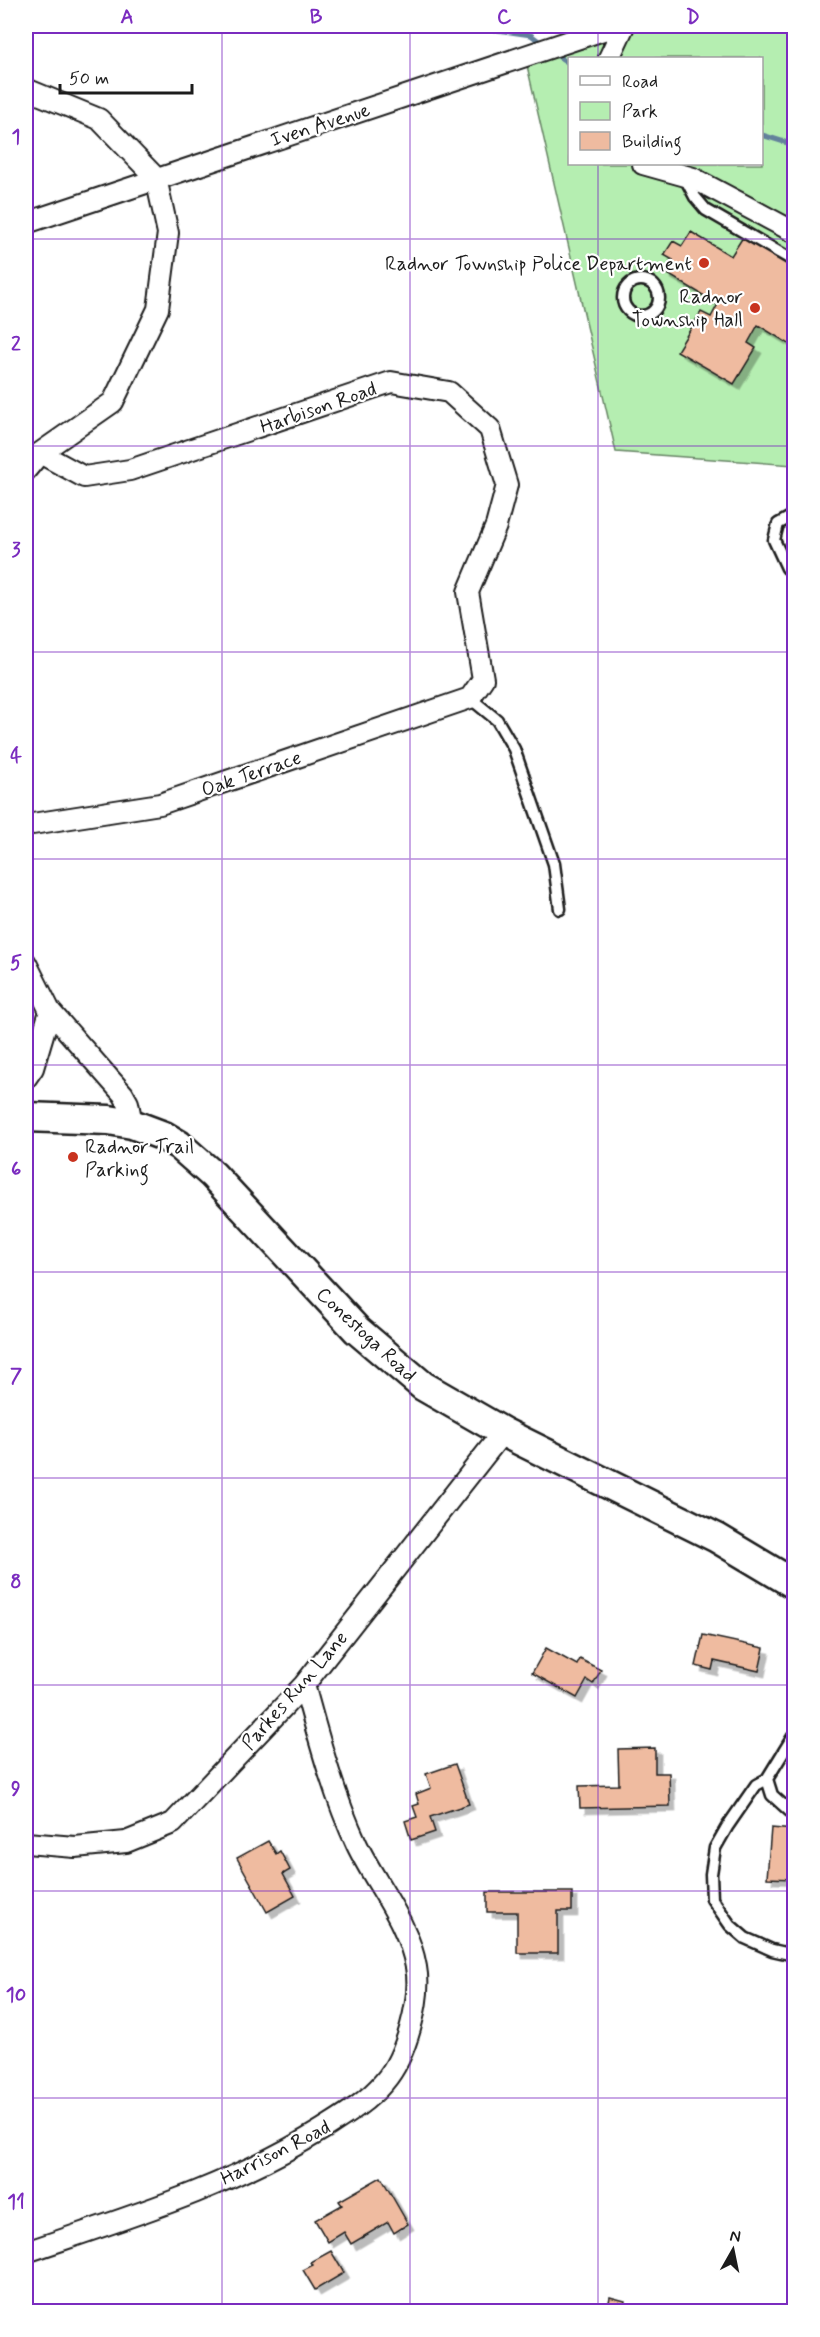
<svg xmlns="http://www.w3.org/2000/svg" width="820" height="2337" viewBox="0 0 820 2337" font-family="Mynerve,sans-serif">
<defs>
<filter id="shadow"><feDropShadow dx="5.5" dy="5.5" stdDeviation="0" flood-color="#0004"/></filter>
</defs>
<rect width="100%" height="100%" fill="#fff"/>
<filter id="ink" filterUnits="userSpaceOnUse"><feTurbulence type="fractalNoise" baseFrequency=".0167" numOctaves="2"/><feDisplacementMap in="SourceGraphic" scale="12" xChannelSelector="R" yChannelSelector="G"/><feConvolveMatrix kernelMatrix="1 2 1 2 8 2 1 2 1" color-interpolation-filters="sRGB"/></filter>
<g filter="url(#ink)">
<!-- green -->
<path fill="#b5eeb1" stroke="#688566" stroke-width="1.5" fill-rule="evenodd" d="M615,26H794V465L616,452L525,57ZM570,58H762V164H570Z"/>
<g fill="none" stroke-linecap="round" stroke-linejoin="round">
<!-- stream -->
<path stroke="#63819b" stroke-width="5" d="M468,26L531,35L544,45
M553,53L570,64
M762,135L794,145"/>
</g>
<!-- building -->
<path fill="#efbba0" stroke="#1c1c1c" stroke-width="1.5" filter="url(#shadow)" d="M691,232L731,256L743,237L794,267V347L758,325L748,343L756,348L734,384L677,351L701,312L711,317L718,304L666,273L673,260L664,255L673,241L682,246Z
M703,1635L764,1648L759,1671L714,1661L712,1670L696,1666Z
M546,1648L577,1665L580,1659L601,1670L593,1684L587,1680L577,1698L532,1673Z
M655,1748V1773H669L670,1806L580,1808L579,1786L619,1785L618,1749Z
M455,1764L469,1804L430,1817L435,1832L411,1840L405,1821L417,1817L413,1806L419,1804L416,1794L431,1788L426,1774Z
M771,1828L794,1830L793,1879L767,1878Z
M268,1841L276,1854L280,1851L290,1870L283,1874L295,1896L267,1912L237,1858Z
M794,1891V1921L792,1920Z
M487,1892H572V1911H558V1953H517V1912H487Z
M381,2177L408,2224L394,2233L388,2222L351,2244L344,2232L328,2242L315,2220L342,2205L339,2201Z
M331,2251L344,2273L315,2290L303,2270L313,2265L311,2262Z
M610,2297L625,2301L623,2312H607Z"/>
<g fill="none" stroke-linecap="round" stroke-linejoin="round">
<defs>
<path id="service" d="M684,176L695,197L706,210L794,261
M623 298a18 18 0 1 1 36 0a18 18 0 1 1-36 0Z
M787,568L774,540L778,524L794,515
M470,698L497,720L514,749L554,864L560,909
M794,1735L767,1779L756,1785L727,1827L715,1848L711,1874L712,1899L730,1925L745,1938L772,1950L794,1955
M767,1779L772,1795L794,1815"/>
<path id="minor" d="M609,58L624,26
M26,89L99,119L156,178L168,233L158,309L113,402L40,453L26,470
M643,164L693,178L794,232
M26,223L615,26
M26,825L160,804L470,698L483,679L468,592L496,526L507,485L490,429L449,392L391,382L130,470L84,477L40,453
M26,963L50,1011L123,1094L128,1103L132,1124
M26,1078L33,1068L50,1011
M26,1843L75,1847L126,1842L173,1823L304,1685L503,1432
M26,2252C126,2218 232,2186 323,2129C345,2115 367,2102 384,2082C406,2057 422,1999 416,1967C408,1921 376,1885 357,1845C333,1794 319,1739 304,1685"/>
<path id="secondary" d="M26,1117L109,1120L132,1124L164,1136L179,1145L213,1175L357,1330L423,1386L503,1432L717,1538L794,1584"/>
</defs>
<!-- service casing -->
<use href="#service" stroke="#1c1c1c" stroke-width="15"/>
<!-- minor casing -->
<use href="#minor" stroke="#1c1c1c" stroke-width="24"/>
<!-- secondary casing -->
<use href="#secondary" stroke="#1c1c1c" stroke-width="33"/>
<!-- service -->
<use href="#service" stroke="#fff" stroke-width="10"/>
<!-- minor -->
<use href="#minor" stroke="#fff" stroke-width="20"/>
<!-- secondary -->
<use href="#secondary" stroke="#fff" stroke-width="28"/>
</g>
</g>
<!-- grid -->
<path fill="none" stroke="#7b2cbf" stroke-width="1.5" stroke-opacity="0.55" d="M222,26V2312M410,26V2312M598,26V58M598,164V2312M26,239H794M26,446H794M26,652H794M26,859H794M26,1065H794M26,1272H794M26,1478H794M26,1685H794M26,1891H794M26,2098H794"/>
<!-- markers -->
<g fill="#c8321e" stroke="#fff" stroke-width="2">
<circle cx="704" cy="263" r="6"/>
<circle cx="755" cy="308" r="6"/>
<circle cx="73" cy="1157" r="6"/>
</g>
<g text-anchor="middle" stroke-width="4.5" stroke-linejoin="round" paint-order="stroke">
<!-- street labels -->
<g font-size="20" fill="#1c1c1c" stroke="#fff">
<text transform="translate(320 124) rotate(-18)" y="7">Iven Avenue</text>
<text transform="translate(318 407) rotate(-19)" y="7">Harbison Road</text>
<text transform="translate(251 773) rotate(-19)" y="7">Oak Terrace</text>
<text transform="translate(367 1334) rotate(43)" y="7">Conestoga Road</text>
<text transform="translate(294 1690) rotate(-49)" y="7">Parkes Run Lane</text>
<text transform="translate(275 2152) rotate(-27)" y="7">Harrison Road</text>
</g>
<!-- poi labels -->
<g font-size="20" fill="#1c1c1c" stroke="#fff" text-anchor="end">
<text x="692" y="270">Radnor Township Police Department</text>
<text x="743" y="303">Radnor<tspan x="743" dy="23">Township Hall</tspan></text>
<text x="85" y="1153" text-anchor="start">Radnor Trail<tspan x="85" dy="23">Parking</tspan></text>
</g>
</g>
<!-- margin -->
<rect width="820" height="2337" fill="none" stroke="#fff" stroke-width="66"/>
<!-- legend -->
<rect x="568" y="57" width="195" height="108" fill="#ffffff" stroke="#a4a4a4" stroke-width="1.5"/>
<rect x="580" y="76" width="30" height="9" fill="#ffffff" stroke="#a4a4a4" stroke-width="1.5"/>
<text x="622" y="87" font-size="18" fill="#1c1c1c">Road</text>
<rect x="580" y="102" width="30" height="18" fill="#b5eeb1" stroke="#a4a4a4" stroke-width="1.5"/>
<text x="622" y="117" font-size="18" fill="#1c1c1c">Park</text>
<rect x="580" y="132" width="30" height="18" fill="#efbba0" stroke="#a4a4a4" stroke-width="1.5"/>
<text x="622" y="147" font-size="18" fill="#1c1c1c">Building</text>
<!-- north arrow -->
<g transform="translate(733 2250) rotate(9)" stroke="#ffffff" stroke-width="4.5" paint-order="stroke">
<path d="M0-4.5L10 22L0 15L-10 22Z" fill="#1c1c1c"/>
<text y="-9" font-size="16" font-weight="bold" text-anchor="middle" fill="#1c1c1c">N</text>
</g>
<!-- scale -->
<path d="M60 84v9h132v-9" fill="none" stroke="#1c1c1c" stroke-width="3"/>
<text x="69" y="84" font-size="18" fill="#1c1c1c" stroke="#ffffff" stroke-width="4.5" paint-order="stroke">50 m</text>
<rect x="33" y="33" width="754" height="2271" fill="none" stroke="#7b2cbf" stroke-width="2"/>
<g font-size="20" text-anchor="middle" font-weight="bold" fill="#7b2cbf">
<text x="127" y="23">A</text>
<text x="316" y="23">B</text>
<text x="504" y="23">C</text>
<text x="693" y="23">D</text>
<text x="16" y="143">1</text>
<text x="16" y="350">2</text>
<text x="16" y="556">3</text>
<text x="16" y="762">4</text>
<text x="16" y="969">5</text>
<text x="16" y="1175">6</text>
<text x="16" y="1382">7</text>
<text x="16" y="1588">8</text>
<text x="16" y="1795">9</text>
<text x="16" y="2001">10</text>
<text x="16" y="2208">11</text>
</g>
</svg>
